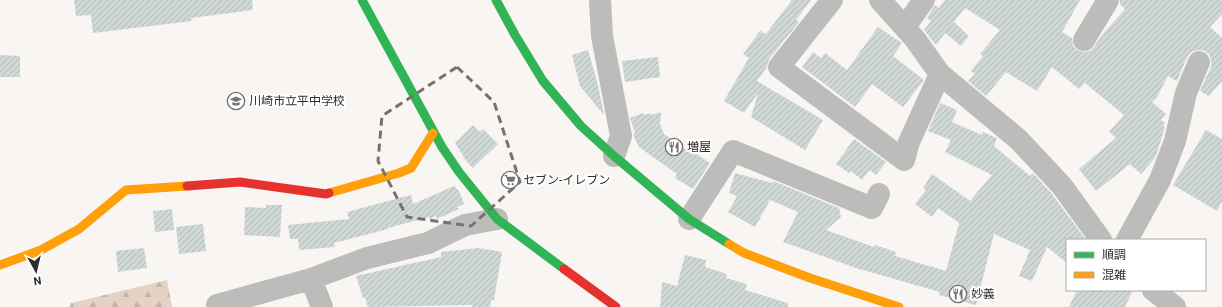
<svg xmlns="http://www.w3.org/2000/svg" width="1222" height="307" viewBox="0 0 1222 307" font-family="Roboto,'Noto Sans JP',sans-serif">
<defs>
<pattern id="forest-firs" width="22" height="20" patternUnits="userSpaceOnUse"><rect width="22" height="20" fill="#e4d3c3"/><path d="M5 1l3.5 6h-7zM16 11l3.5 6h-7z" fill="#c4b5a8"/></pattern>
<pattern id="building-hatch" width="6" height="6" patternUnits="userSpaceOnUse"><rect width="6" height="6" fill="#d0d7d7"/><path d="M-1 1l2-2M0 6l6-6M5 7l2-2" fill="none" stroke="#b3b9b9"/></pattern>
</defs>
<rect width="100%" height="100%" fill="#f8f5f3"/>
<!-- forest -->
<path fill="url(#forest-firs)" d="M167,280L172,307H70L71,303Z"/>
<!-- building -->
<path fill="url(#building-hatch)" d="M74,0H252L253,10L191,18L192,21L93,33L91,15L76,16Z
M792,0H811L796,20L799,22L769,59L767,67L757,81L823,120L805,150L751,117L758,93L744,113L724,101L749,58L743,54L760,31L766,34Z
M945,0H1080L1062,32L1072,38L1073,46L1077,50L1084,52L1090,51L1094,47L1102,35L1125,9L1120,4V0H1222V14L1210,27L1222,38V81L1209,96L1200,91L1211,67V60L1209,54L1203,50H1197L1191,52L1187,57L1177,81L1168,76L1157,97L1152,102L1166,114L1161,120L1165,123L1163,126L1165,128L1155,158L1141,174L1130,164L1096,191L1079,169L1116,138L1109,132L1124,115L1085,83L1079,89L1052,67L1037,91L1006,72L986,96L968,81L975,74L971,71L983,56L980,54L1000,30L965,8L954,22L969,36L961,46L945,33L936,45L924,30L931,21L927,18L935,5L939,8Z
M878,27L902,43L893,56L924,80L903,107L872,84L855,107L802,67L813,52L821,58L825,53L847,70Z
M588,50L598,85L604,115L580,86L572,55Z
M0,55L20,56V77H0Z
M658,57L660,77L625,82L622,61Z
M940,103L957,110L952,122L982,135L983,132L997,138L994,146L1030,176L1033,173L1052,194L1086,240H1067V263L1047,247L1032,281L1019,276L1030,250L994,234L976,305L939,295L940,292L856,268L783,242L798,212L770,200L755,227L728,212L737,196L729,193L735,173L772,183L773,181L839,208L841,217L826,230L874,247L875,245L896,252L895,256L946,271L959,223L938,208L932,217L915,204L926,190L923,188L932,174L970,201L992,175L945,152L951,140L928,131Z
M661,112L660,124L664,134L691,153L692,151L710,163L693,189L675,178L677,174L639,147L633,135L635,133L630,118L643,113L644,115L651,113V115Z
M473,125L480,132L483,129L498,144L473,168L467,162L455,143Z
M1206,130L1222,139V201L1217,211L1173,185Z
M854,139L886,162L876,175L870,170L862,180L851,171L849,173L836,164Z
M454,186L459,191L464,204L457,207L459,209L437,219L436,216L430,219L429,217L388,228V229L334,243L335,247L299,250L298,239H290L288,225L349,219L347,212L411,195L413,204Z
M266,205H282L280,237L244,235L245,207L266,208Z
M172,209L174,230L155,232L153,211Z
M203,224L206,251L179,254L176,227Z
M144,248L147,268L118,272L116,251Z
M479,248L502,252L494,300H491L490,307H472V305L368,307L365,297L363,298L356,276L441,257V252Z
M685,255L706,260L705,267L727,274L726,278L747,284L745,290L788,303V307H660L662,282L677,286Z
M1077,290H1133L1125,307H1069Z"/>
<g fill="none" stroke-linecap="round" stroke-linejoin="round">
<!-- street -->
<path stroke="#bcbcbb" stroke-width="22" d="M600,0L602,36L621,136L614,156
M832,0L779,67L904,160L909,142L940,74
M880,0L915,39L940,74L1019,140L1062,186L1101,240
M905,27L924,0
M1084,40L1108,0
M689,219L733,151L872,208L879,194
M1127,240L1160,180L1175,141L1186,93L1199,62
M311,279L322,307
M1153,290L1175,307
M217,305L311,279L367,258L428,243L465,225L497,219"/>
<!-- fast -->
<path stroke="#30b455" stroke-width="9" d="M362,0L442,147L459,172L497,219L564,269
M496,0L515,35L543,81L581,126L614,156L689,219L729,244"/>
<!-- slow -->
<path stroke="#ff9f0a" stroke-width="9" d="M329,193L399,173L411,168L433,133
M729,244L744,253L810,278L899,307
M0,265L41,250L79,229L126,190L187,186"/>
<!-- jam -->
<path stroke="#e5322d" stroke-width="9" d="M187,186L240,182L326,194L329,193
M564,269L616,307"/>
</g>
<!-- marked area -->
<path fill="none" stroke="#757371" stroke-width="3" stroke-dasharray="8 5" stroke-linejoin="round" d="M457,67L494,102L520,182L471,226L407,217L378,161L382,116Z"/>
<!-- icons -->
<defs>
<symbol id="school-ring" viewBox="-11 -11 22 22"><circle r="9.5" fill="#fff" stroke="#757371" stroke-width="1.5"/><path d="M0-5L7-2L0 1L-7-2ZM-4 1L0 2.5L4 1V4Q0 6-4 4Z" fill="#757371"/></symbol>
<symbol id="restaurant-ring" viewBox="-11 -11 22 22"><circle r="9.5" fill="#fff" stroke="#757371" stroke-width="1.5"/><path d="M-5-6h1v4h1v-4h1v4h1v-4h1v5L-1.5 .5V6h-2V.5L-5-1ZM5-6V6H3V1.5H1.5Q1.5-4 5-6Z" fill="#757371"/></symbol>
<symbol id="supermarket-ring" viewBox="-11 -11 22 22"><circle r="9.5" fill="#fff" stroke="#757371" stroke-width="1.5"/><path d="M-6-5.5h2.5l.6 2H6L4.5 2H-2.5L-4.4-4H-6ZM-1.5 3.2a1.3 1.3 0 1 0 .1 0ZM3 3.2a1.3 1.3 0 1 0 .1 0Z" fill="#757371"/></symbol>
</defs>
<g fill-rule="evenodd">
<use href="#school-ring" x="226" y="91" width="20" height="20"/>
<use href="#restaurant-ring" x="664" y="137" width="20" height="20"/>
<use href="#supermarket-ring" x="500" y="170" width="20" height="20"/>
<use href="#restaurant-ring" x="948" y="284" width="20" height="20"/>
</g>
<g text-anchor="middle" stroke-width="4" stroke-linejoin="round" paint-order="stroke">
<!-- poi labels -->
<g font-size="12" fill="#2f2d2b" stroke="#fff" text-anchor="start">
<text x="249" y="105">川崎市立平中学校</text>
<text x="687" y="151">増屋</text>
<text x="523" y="184">セブン-イレブン</text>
<text x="971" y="298">妙義</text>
</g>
</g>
<!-- legend -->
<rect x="1066" y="239" width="140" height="52" fill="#ffffff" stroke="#acabaa"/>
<rect x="1074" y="252" width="20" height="6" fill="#30b455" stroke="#acabaa"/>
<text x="1102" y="259" font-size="12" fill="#2f2d2b">順調</text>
<rect x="1074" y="272" width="20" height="6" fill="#ff9f0a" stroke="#acabaa"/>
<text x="1102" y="279" font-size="12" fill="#2f2d2b">混雑</text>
<!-- north arrow -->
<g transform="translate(36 271) rotate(172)" stroke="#ffffff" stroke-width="3" paint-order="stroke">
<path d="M0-3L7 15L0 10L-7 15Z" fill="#2f2d2b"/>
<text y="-6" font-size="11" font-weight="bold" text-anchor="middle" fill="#2f2d2b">N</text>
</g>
</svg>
